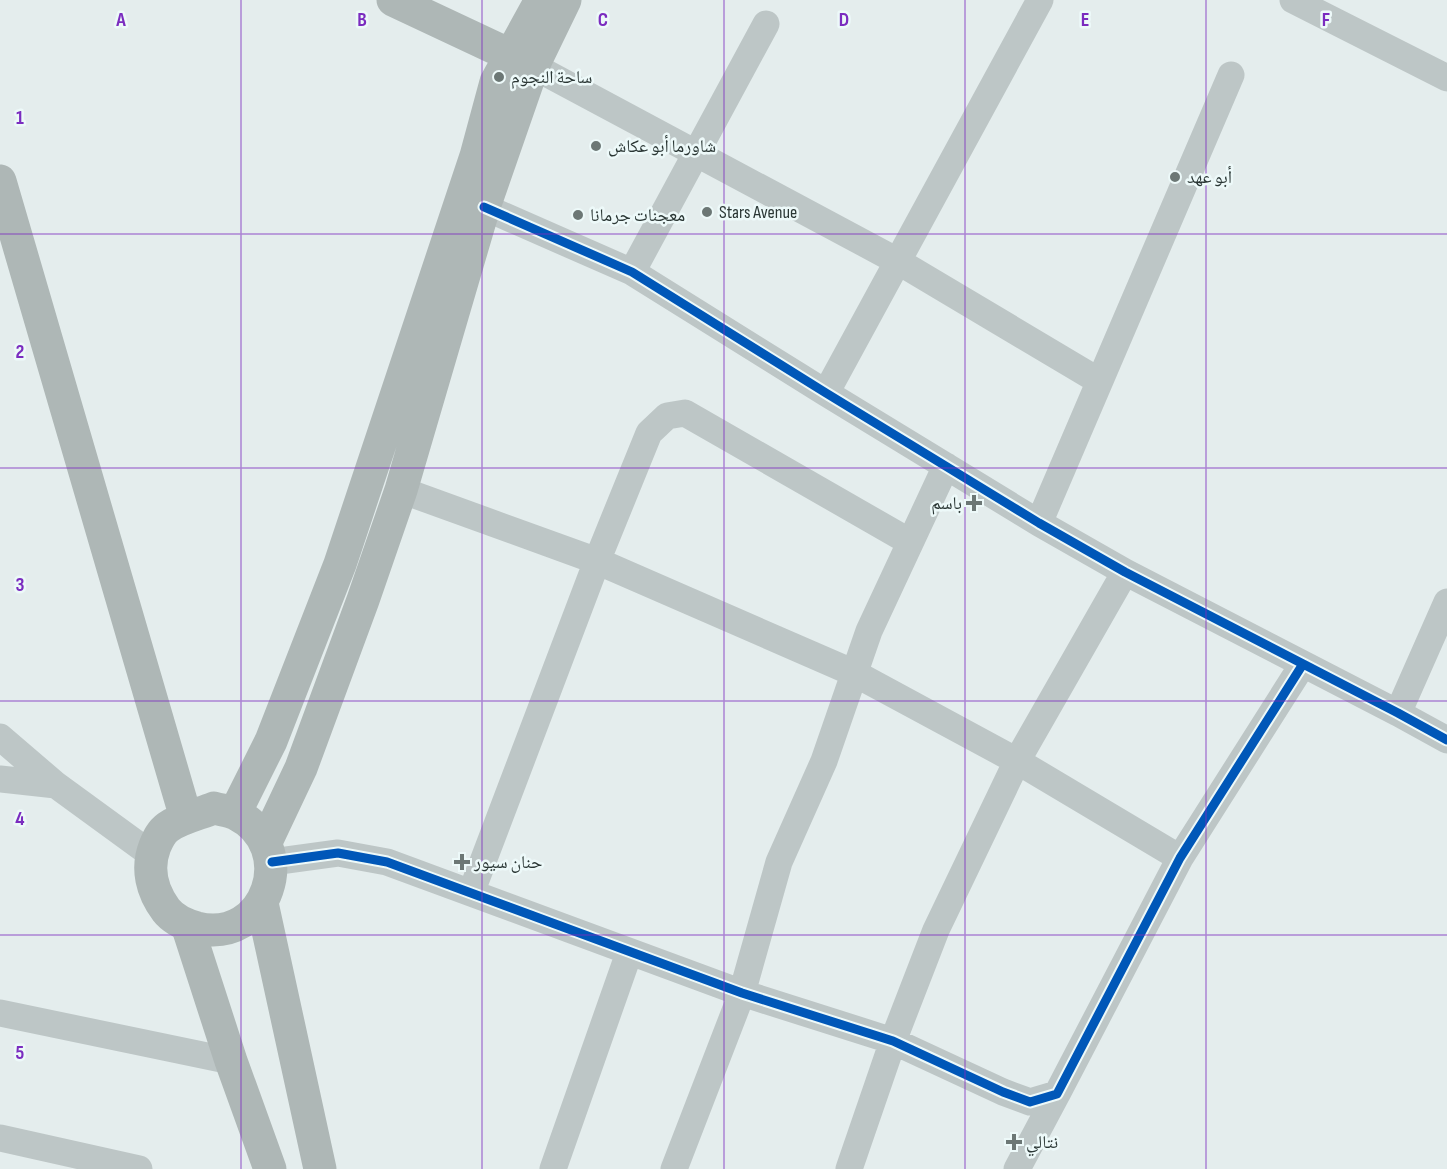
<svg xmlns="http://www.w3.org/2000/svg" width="1447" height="1169" viewBox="0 0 1447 1169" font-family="'Sofia Sans Condensed','Noto Naskh Arabic',sans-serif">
<rect width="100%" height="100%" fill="#e4eded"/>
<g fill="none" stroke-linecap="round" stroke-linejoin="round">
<!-- minor -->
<path stroke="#bdc6c6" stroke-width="27" d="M1293,0L1447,78
M533,66L899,262L1099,381
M484,207L632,272L826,393L1039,523L1125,572L1398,713L1447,740
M632,272L766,24
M826,393L1040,0
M401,490L597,561L854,673L1017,761L1180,858
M1039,523L1231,75
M1398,713L1447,602
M0,737L56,785L152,855
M0,779L56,785
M272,862L338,853L387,862L742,993L893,1041L1003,1092L1030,1102L1057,1094L1180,858L1303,664
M471,893L597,561L649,433L667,416L685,413L910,542
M0,1013L231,1061
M0,1138L139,1169
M553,1169L629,953
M674,1169L742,993L779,862L824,761L869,631L946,466
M849,1169L893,1041L936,930L1017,761L1125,572
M1017,1169L1057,1094"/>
<!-- secondary -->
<path stroke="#aeb7b6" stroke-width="33" d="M393,0L529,64
M0,181L186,818
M214,808C221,810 230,811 236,814C301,847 267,945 197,928C186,925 173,919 166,910C152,891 146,869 155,846C158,839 161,832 168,827C181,818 199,814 214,808Z
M235,813L271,741L340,564L476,156L496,82L541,0
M266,842L301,768L363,600L401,490L484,207L533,66L565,0
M262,903L320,1169
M187,925L231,1061L270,1169"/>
<defs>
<path id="cycleway" d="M484,207L632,272L826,393L1039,523L1125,572L1398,713L1447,740
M272,862L338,853L387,862L742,993L893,1041L1003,1092L1030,1102L1057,1094L1180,858L1303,664"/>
</defs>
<!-- cycleway casing -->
<use href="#cycleway" stroke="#edf9f9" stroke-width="13"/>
<!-- cycleway -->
<use href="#cycleway" stroke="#0057b8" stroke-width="9"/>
</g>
<!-- grid -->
<path fill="none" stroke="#7b2cbf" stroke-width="1.5" stroke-opacity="0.55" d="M241,0V1169M482,0V1169M724,0V1169M965,0V1169M1206,0V1169M0,234H1447M0,468H1447M0,701H1447M0,935H1447"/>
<!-- markers -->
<g fill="#6c7775" stroke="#edf9f9" stroke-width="2">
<circle cx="499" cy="77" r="6"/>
<circle cx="596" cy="146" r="6"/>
<circle cx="1175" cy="177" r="6"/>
<circle cx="707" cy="212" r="6"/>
<circle cx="578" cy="215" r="6"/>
<path d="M971 494h6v6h6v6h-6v6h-6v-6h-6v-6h6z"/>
<path d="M459 853h6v6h6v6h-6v6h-6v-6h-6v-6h6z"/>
<path d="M1011 1133h6v6h6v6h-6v6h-6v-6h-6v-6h6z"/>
</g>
<g text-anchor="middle" stroke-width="5" stroke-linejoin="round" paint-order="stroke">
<!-- poi labels -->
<g font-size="18" fill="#2b3735" stroke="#edf9f9" text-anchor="start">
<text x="511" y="83">ساحة النجوم</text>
<text x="608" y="152">شاورما أبو عكاش</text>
<text x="1187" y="183">أبو عهد</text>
<text x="719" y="218">Stars Avenue</text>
<text x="590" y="221">معجنات جرمانا</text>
<text x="962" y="509" text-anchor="end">باسم</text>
<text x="474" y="868">حنان سيور</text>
<text x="1026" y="1148">نتالي</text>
</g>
</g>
<g font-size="20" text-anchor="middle" font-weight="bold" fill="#7b2cbf" stroke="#edf9f9" stroke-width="5" stroke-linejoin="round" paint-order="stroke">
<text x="121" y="26">A</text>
<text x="362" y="26">B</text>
<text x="603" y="26">C</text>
<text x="844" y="26">D</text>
<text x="1085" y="26">E</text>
<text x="1326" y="26">F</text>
<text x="20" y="124">1</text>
<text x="20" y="358">2</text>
<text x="20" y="591">3</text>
<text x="20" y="825">4</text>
<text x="20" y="1059">5</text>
</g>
</svg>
